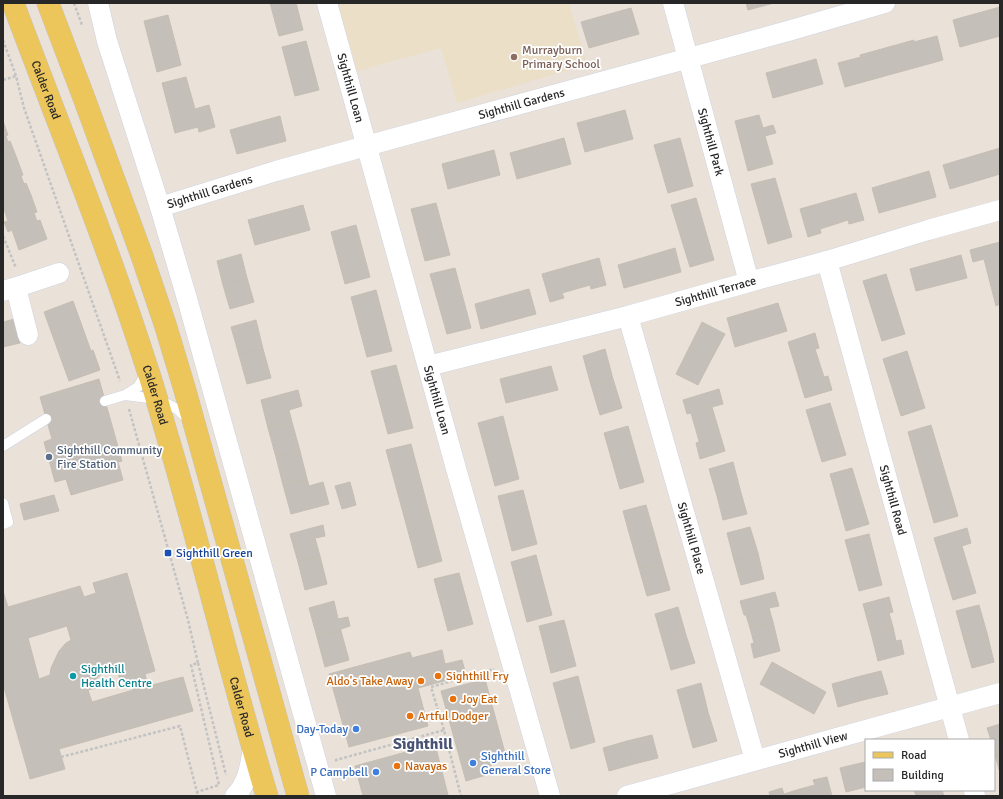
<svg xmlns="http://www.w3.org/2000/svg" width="1003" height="799" viewBox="0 0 1003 799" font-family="Signika,sans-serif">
<rect width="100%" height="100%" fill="#eae2d9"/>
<!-- education -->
<path fill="#ecdfc8" d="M338,3H569L587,65L457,103L441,48L357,71Z"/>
<!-- building -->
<path fill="#c5bfb9" stroke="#c5beb3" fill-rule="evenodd" d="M270,3H296L303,30L279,36Z
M746,3H774L748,10Z
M1000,7V36L960,47L953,20Z
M631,8L639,34L589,48L581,22Z
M168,15L181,65L157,72L144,21Z
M937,36L943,60L845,87L838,63L861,57L860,55L914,40V42Z
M306,41L319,90L295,96L282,47Z
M816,59L823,84L773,98L766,73Z
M186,77L195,109L209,105L215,127L199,132L198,127L175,133L162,83Z
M625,110L633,139L585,152L577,123Z
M759,115L763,128L773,125L776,133L765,136L773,164L748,171L735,121Z
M280,116L286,141L237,154L230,130Z
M3,121L8,135L6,136L8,142L10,141L16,156L3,161Z
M564,138L571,164L517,179L510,153Z
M680,138L693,186L668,193L654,145Z
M1000,148V174L950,189L943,165Z
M494,150L500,175L448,189L442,164Z
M16,156L23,175L21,176L24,184L26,183L31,195L3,206V161Z
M929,171L936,197L879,213L872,188Z
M775,178L792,237L768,244L751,184Z
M856,193L864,220L849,224L848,220L820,229L821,233L808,237L800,209Z
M31,195L37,212L34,213L37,221L40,220L47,239L19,250L12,230L8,232L4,222L8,221L3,206Z
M696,198L714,260L690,267L671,205Z
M436,203L450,255L425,261L411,209Z
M303,205L310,230L255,245L248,220Z
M356,225L370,277L345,284L331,232Z
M1000,242V304L996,306L984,259L973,262L970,250Z
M675,248L681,272L624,288L618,265Z
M241,254L247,278L223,285L217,261Z
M961,255L967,278L916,291L910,269Z
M599,258L606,285L591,289L590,285L562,293L564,298L550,302L542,274Z
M455,268L471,328L447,334L430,274Z
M886,274L905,334L882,341L863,281Z
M247,278L254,302L230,309L223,285Z
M529,289L536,314L481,329L475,304Z
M376,290L392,351L367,357L351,297Z
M73,301L91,351L93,350L100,370L69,381L44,312Z
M778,303L787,331L735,347L727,318Z
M14,319L20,343L3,347V322Z
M256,320L263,349L239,355L231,327Z
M702,322L725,334L711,360L689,348Z
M815,333L819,348L815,349L824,377L828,376L832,390L805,398L788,342Z
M689,348L711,360L698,385L676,374Z
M263,349L271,378L247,384L239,355Z
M605,349L613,379L591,385L583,356Z
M907,351L925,408L901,416L883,359Z
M396,365L413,428L388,434L371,371Z
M551,366L558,390L506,403L500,379Z
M99,379L122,461L118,462L123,480L71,495L66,479L55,482L44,442L52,439L40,397Z
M613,379L622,408L600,415L591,385Z
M719,389L723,404L712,407L725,451L700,459L696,443L699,442V441L691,413L687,414L683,400Z
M298,390L302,406L289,410L292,422L268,428L261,400Z
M830,403L846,455L822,462L806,410Z
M503,416L519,479L495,486L478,423Z
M292,422L300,451L276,457L268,428Z
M931,425L958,516L934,523L908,432Z
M628,426L636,454L612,461L604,433Z
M411,444L442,561L418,568L386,450Z
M300,451L307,479L283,485L276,457Z
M636,454L644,482L620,489L612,461Z
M733,462L740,489L717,496L709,469Z
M852,468L869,524L846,531L830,474Z
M307,479L309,486L323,482L329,504L291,514L283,485Z
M350,482L356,505L342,509L335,486Z
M740,489L747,514L723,520L717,496Z
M523,490L537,544L512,551L498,496Z
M54,495L59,511L24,520L20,504Z
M646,505L654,533L631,540L623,511Z
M323,525L325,536L315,538L320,556L298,562L290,534Z
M750,527L758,553L734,560L727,533Z
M967,528L971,543L962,546L976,593L953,600L934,538Z
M654,533L662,562L639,568L631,540Z
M869,534L882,585L859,591L845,540Z
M758,553L764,579L741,585L734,560Z
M536,555L552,615L527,622L511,562Z
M320,556L327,584L305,590L298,562Z
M662,562L670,590L647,596L639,568Z
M127,573L155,671L145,674L148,686L183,677L193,711L59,749L65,769L30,779L3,684V591L8,607L80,586L84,597L96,593L93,583ZM67,626L71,640L66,643L59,651L51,668L50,675L39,679L28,638ZM116,665L120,680L129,678L133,690L92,702L88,690L96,688V679L104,672L103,669Z
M459,573L473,624L448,631L434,579Z
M775,592L779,606L769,608L773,622L750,628L746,615H744L740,601Z
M889,597L893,612L889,613L893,627L871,633L863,604Z
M334,601L338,619L348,617L350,626L341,629V631L317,637L309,608Z
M979,605L987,633L964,640L956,611Z
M678,607L686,635L663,642L655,614Z
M564,620L576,666L551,673L539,626Z
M773,622L780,651L754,658L751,644L754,643L750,628Z
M893,627L896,641L901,640L904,654L878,661L871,633Z
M341,631L349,660L325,667L317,637Z
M987,633L994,662L972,668L964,640Z
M686,635L695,663L671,670L663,642Z
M442,650L445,664L462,660L466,675L418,688L428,726L349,747L329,674L410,652L412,658Z
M772,662L799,677L787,699L760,684Z
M881,671L888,694L863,700L857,677Z
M578,676L595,742L571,749L553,683Z
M799,677L826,692L814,714L787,699Z
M857,677L863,700L838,707L832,684Z
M485,679L505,753L489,757L493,773L466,781L441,691Z
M701,683L708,712L685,719L677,690Z
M708,712L717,741L693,748L685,719Z
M1000,724V754L995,755L994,740H991L987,728Z
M652,735L658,758L634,764L627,741Z
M627,741L634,764L609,771L603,748Z
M435,744L448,795L446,796H363L355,766Z
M1000,754V773L995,755Z
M865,762L866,765V787L846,792L840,768Z
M827,777L832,796H802L800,789L815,785L813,780Z
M782,788L784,794L800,789L802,796H770L769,792Z
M914,790H942L944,796H916Z"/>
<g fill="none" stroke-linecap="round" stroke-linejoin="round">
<defs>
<path id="service" d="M125,395L157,399L177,409L188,419
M105,401L125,395L138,387L147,372
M3,446L46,419
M3,503L8,522L3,524"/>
<g id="minor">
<path d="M98,3L107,41L160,207L188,302L326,796"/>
<path id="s1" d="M327,3L457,472L550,796"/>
<path id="s2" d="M673,3L749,282"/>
<path id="s3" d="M160,207L276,171L366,146L788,31L885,3"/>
<path id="s4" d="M827,261L959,740"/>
<path d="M16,288L28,335"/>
<path d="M3,291L23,285L59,273"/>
<path id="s5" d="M628,316L755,760"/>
<path id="s6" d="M428,366L628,316L749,282L827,261L928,230L1000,210"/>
<path d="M974,790L975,796"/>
<path d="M235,796C248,783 250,766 253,749"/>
<path id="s7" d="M627,796L1000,693"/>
</g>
<g id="primary">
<path id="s8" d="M13,3C58,124 108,245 147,368C156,394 162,419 170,445C204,561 232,680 267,796"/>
<path d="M48,3L84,98L142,256L165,324L184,387L298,796"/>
</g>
</defs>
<!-- service casing -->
<use href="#service" stroke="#ced2e0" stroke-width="11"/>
<!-- minor casing -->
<use href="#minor" stroke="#ced2e0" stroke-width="21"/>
<!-- primary casing -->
<use href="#primary" stroke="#c3c3c3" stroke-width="23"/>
<!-- path -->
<path stroke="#c3c3c3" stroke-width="2.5" stroke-dasharray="3 2" stroke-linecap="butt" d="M74,3L82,25
M3,40L16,76L24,108L120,381
M3,80L16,76
M3,236L16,268
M129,409L188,620L198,663L191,665L219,785L197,792
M198,663L226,775
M444,730L431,687L494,669
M61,757L180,726L198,796
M337,761L336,760L444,730L461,796"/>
<!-- service -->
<use href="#service" stroke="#fff" stroke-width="10"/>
<!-- minor -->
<use href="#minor" stroke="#fff" stroke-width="20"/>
<!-- primary -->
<use href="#primary" stroke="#edc65b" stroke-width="22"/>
</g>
<!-- markers -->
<circle fill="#8d6e63" stroke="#fff" stroke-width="1.5" cx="514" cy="57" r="4"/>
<circle fill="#5c6f8a" stroke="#fff" stroke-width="1.5" cx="49" cy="457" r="4"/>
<rect fill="#1a4fb4" stroke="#fff" stroke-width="1.5" x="164" y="549" width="8" height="8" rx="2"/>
<circle fill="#0f9aa8" stroke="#fff" stroke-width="1.5" cx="73" cy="676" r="4"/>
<g fill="#e8710a" stroke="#fff" stroke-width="1.5">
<circle cx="438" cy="676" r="4"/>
<circle cx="421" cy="681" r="4"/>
<circle cx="453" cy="699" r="4"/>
<circle cx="410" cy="716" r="4"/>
<circle cx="397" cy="766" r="4"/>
</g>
<g fill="#3f7fe0" stroke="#fff" stroke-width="1.5">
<circle cx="356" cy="729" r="4"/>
<circle cx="473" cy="763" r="4"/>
<circle cx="376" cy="772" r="4"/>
</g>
<g text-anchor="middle" stroke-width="3.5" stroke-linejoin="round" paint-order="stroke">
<!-- education labels -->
<g font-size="12" fill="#785e54" stroke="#fff" text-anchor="start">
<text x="522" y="54">Murrayburn<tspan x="522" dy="14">Primary School</tspan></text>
</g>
<!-- street labels -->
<g font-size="12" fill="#272727" stroke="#fff">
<text dy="4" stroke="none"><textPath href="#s1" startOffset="88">Sighthill Loan</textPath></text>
<text dy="4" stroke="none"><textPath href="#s8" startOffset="93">Calder Road</textPath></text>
<text dy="4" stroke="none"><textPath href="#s3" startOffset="376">Sighthill Gardens</textPath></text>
<text dy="4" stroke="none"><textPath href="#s2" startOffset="144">Sighthill Park</textPath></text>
<text dy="4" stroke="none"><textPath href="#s3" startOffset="52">Sighthill Gardens</textPath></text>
<text dy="4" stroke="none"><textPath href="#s6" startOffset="297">Sighthill Terrace</textPath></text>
<text dy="4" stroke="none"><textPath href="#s8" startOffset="417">Calder Road</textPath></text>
<text dy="4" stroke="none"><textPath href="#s1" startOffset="412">Sighthill Loan</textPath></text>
<text dy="4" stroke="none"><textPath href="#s4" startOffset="248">Sighthill Road</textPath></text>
<text dy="4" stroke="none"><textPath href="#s5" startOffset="231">Sighthill Place</textPath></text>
<text dy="4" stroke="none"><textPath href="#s8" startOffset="741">Calder Road</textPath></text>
<text dy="4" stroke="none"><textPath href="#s7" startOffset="193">Sighthill View</textPath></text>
</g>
<!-- service labels -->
<g font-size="12" fill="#4e5e75" stroke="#fff" text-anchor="start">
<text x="57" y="454">Sighthill Community<tspan x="57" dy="14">Fire Station</tspan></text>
</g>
<!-- transit labels -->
<g font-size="12" fill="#164399" stroke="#fff" text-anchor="start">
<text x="176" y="557">Sighthill Green</text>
</g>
<!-- culture labels -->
<g font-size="12" fill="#0d838f" stroke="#fff" text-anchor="start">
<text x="81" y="673">Sighthill<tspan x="81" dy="14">Health Centre</tspan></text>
</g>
<!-- food labels -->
<g font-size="12" fill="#c56008" stroke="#fff" text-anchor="start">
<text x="446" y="680">Sighthill Fry</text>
<text x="413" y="685" text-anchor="end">Aldo's Take Away</text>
<text x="461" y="703">Joy Eat</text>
<text x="418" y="720">Artful Dodger</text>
<text x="405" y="770">Navayas</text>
</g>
<!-- shop labels -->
<g font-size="12" fill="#366cbe" stroke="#fff" text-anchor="end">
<text x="348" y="733">Day-Today</text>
<text x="481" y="760" text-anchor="start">Sighthill<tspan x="481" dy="14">General Store</tspan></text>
<text x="368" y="776">P Campbell</text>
</g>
<!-- district labels -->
<g font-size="16" font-weight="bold" fill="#495376" stroke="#fff">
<text x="423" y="749">Sighthill</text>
</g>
</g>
<!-- border -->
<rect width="1003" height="799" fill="none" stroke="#272727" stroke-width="8"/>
<!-- legend -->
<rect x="865" y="739" width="130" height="52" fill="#ffffff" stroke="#a9a9a9"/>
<rect x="873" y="752" width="20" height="6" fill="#edc65b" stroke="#a9a9a9"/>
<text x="901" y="759" font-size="12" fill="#272727">Road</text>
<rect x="873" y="769" width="20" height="12" fill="#c5bfb9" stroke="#a9a9a9"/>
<text x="901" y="779" font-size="12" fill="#272727">Building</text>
</svg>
